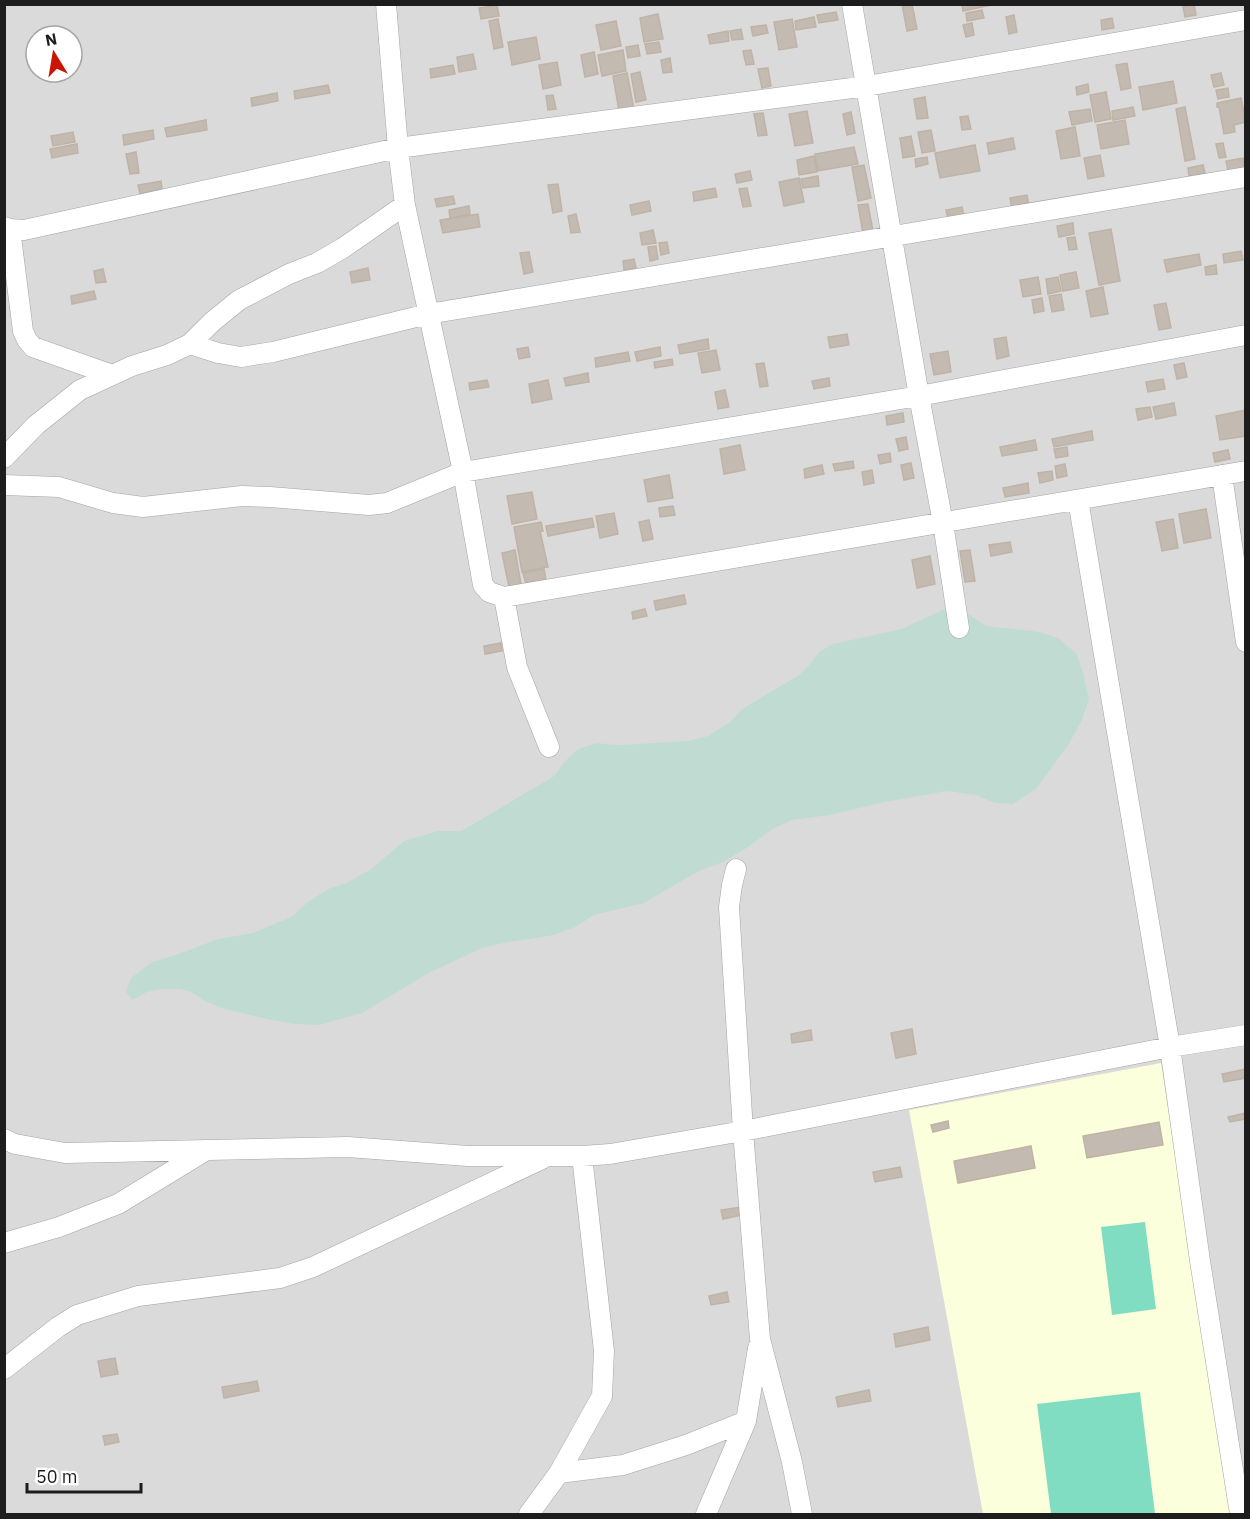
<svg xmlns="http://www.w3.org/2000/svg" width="1250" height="1519" viewBox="0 0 1250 1519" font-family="'IBM Plex Sans',sans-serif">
<rect width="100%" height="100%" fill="#eeebe3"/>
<!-- residential -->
<path fill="#dbdada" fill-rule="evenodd" d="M5,5H1245V1514H5ZM36,36H72V72H36Z"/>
<!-- education -->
<path fill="#fbffdb" d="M1161,1063L1230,1514H983L909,1110Z"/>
<!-- wetland -->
<path fill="#c0dcd2" d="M945,609L970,615L986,626L1040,632L1058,638L1076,653L1083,672L1089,699L1082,720L1069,744L1036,789L1013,804L995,803L976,795L947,791L885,802L830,815L792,820L771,830L748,847L723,862L699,871L644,903L594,915L575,927L554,935L504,943L482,948L427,974L362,1013L319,1025L296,1024L271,1020L221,1008L205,1001L191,992L180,989H162L147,992L132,1000L126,992L131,978L152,962L176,955L218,939L253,933L291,917L308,902L328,889L346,883L370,870L404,841L438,831H461L475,823L554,776L564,762L578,749L596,743L619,745L689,741L708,736L730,722L742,709L799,675L810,664L820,651L833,644L901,629Z"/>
<!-- pitch -->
<path fill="#81ddc2" d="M1145,1222L1156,1309L1112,1315L1101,1227Z
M1140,1392L1155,1514H1051L1037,1404Z"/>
<!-- building -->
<path fill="#c3bab2" stroke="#bfb3a5" stroke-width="1.5" d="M902,4H912L917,29L907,31Z
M962,4H992V5L963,11Z
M1194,4L1196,15L1185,17L1183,7Z
M497,5L499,16L481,19L479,8Z
M982,10L984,18L967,21L966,13Z
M836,12L838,20L819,23L817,15Z
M658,14L663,39L644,42L640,18Z
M1014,15L1017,32L1009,34L1006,17Z
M814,17L816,27L796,30L795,21Z
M1112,18L1114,28L1102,30L1101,20Z
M498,19L503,47L494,49L489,21Z
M792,19L797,47L779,50L774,22Z
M616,21L621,46L601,50L596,25Z
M972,23L974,35L966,37L963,25Z
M766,25L768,33L753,36L751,27Z
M741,29L743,39L732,40L730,31Z
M728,31L729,41L710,44L708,35Z
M536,37L540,59L512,65L508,42Z
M659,42L661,52L647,54L645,44Z
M638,45L640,56L628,58L626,47Z
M623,50L626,71L602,76L598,55Z
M751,50L754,64L746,65L743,51Z
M594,52L598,74L585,77L581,55Z
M473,54L476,69L459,72L457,57Z
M670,58L672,72L663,73L661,60Z
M557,62L561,85L543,89L539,65Z
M1127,63L1131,88L1121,90L1116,65Z
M453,65L455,74L431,78L430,69Z
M768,68L771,86L762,88L758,69Z
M640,72L646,100L636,102L631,74Z
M627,73L634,109L619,111L613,76Z
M1221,73L1224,85L1214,87L1211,75Z
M1173,81L1177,103L1143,110L1139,87Z
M1088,84L1089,92L1077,95L1076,87Z
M328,85L330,93L295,99L294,91Z
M1228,88L1229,97L1218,99L1216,90Z
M1106,92L1111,119L1095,122L1090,95Z
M277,93L278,101L252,106L251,98Z
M553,95L556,109L548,110L546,96Z
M925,97L928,118L917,119L914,99Z
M1241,98L1246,122L1234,125L1235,132L1224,134L1219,107H1217V103Z
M1133,107L1135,116L1113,120L1112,111Z
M1185,107L1195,159L1185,161L1176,109Z
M1090,109L1092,121L1072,125L1069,112Z
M807,111L813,143L795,146L789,114Z
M851,112L855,133L847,135L843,114Z
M763,113L767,135L758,136L754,114Z
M968,116L971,129L962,130L960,117Z
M206,120L207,130L167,137L165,128Z
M1125,120L1129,144L1101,149L1097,125Z
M1075,127L1080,156L1061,159L1056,131Z
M153,130L154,139L124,145L123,135Z
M931,130L935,151L922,153L918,132Z
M73,132L75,142L53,146L51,136Z
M911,136L915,156L903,158L900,138Z
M1013,138L1015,149L989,154L987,143Z
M1223,143L1226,157L1219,158L1216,144Z
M77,144L78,153L52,158L50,149Z
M975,145L980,171L940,178L935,153Z
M854,147L858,164L818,171L815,154Z
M136,152L139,173L130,174L126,154Z
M1100,155L1104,176L1088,179L1084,158Z
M814,156L817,172L799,175L797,160Z
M927,157L928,164L916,167L915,159Z
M1243,158L1245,168L1228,171L1226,161Z
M864,165L871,198L858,201L852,167Z
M1203,165L1205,173L1189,176L1188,168Z
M750,171L752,180L737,183L735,174Z
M818,176L819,186L803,188L801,179Z
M799,178L804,202L784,206L779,182Z
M161,181L162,189L140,194L138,185Z
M558,184L562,211L553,213L548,185Z
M715,188L717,197L694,201L693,192Z
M747,188L751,206L743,207L739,189Z
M1027,195L1029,206L1012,210L1010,198Z
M453,196L455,204L437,207L435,199Z
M649,201L651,211L632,215L630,205Z
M868,204L873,231L863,233L858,205Z
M469,206L470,214L450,218L449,210Z
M962,207L964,217L948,219L946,210Z
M478,214L480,227L443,233L440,220Z
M576,214L580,232L571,233L568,216Z
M1073,223L1074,234L1059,237L1057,226Z
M1111,229L1120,281L1099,285L1089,233Z
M653,230L656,243L642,245L640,233Z
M1075,237L1077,249L1069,250L1067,238Z
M667,242L669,253L661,255L659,243Z
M656,246L658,259L650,261L648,247Z
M1241,251L1243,260L1224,263L1223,254Z
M529,252L533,272L524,274L520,253Z
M1199,254L1201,265L1167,272L1164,260Z
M634,259L636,268L624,270L623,261Z
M1216,265L1217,274L1206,275L1205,267Z
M368,268L370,280L352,283L350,272Z
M103,269L106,282L96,283L94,271Z
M1076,272L1079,288L1063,291L1060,275Z
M1038,277L1041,294L1023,297L1020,280Z
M1058,277L1061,291L1048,294L1046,279Z
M1103,287L1108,314L1091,317L1086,291Z
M94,291L96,299L72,304L71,296Z
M1061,294L1064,310L1052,312L1049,296Z
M1042,298L1044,311L1034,313L1032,300Z
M1166,303L1171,328L1159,330L1154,305Z
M847,334L849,345L830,348L828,337Z
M1006,337L1009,356L997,359L994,339Z
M708,339L709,349L680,354L678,345Z
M528,347L530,357L519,359L517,349Z
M660,347L661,356L637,361L635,352Z
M716,350L720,370L702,373L698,353Z
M948,351L951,372L934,375L930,354Z
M628,352L630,361L596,367L595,358Z
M672,359L673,365L655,368L654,362Z
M764,363L768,386L760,387L756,364Z
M1184,363L1187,377L1177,379L1174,365Z
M588,373L589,382L566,386L564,378Z
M829,378L830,386L814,389L812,381Z
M1163,379L1165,389L1148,392L1146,382Z
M487,380L489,387L470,390L469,383Z
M548,380L552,399L532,403L529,384Z
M725,390L729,407L718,409L715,392Z
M1174,403L1176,415L1156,419L1153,407Z
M1150,407L1152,417L1138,420L1136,409Z
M1246,410V436L1220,440L1216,416Z
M903,413L904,422L887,425L886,416Z
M1092,431L1093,440L1054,447L1052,439Z
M906,437L908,449L899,451L896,439Z
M1035,440L1037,450L1002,456L1000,447Z
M740,445L745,470L724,474L720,449Z
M1067,447L1068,456L1056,458L1054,449Z
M1228,450L1230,459L1215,462L1213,453Z
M890,453L891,462L880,464L878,455Z
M853,461L854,468L835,471L833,464Z
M911,463L914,478L904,480L901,465Z
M1065,464L1067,476L1057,478L1055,466Z
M822,465L824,474L805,478L804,469Z
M872,470L874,483L864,485L862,472Z
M1052,471L1053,480L1040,483L1038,473Z
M669,475L673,498L648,502L644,480Z
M1028,483L1029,493L1005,497L1003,488Z
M532,492L537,519L512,524L507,496Z
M673,506L675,515L660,517L659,508Z
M1206,509L1211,538L1184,543L1179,514Z
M614,513L618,534L600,538L596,516Z
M592,518L594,527L548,536L546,526Z
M1173,519L1178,548L1162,551L1156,522Z
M649,520L653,539L643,541L639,522Z
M541,522L543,531H540L548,567L522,572L514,527Z
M1010,542L1012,552L991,556L989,545Z
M515,550L521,584L509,587L502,553Z
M970,550L975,581L965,582L960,551Z
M930,556L935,584L917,588L912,560Z
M544,569L546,580L526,584L523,573Z
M684,595L686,604L656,610L654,601Z
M645,609L647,616L633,619L632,612Z
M501,643L502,651L485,654L484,646Z
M912,1029L916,1054L896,1058L891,1033Z
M811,1030L812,1040L792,1043L791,1034Z
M1246,1069V1078L1224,1082L1222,1074Z
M1246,1113V1119L1230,1122L1228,1117Z
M948,1121L949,1128L933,1132L931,1125Z
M1159,1122L1163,1145L1087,1158L1083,1136Z
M1031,1146L1035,1168L958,1183L954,1161Z
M900,1167L902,1177L875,1182L873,1172Z
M741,1207L742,1215L723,1219L721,1210Z
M727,1292L729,1302L711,1305L709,1296Z
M928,1327L930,1340L896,1347L894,1334Z
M115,1358L118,1374L101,1377L98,1361Z
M257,1381L259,1391L224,1398L222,1387Z
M869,1390L871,1401L838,1407L836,1397Z
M117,1434L119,1442L105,1445L103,1436Z"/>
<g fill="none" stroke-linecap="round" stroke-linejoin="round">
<defs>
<path id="minor" d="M386,4L398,148L405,205L463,472L483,585L489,592L504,597L1246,471
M852,4L919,396L943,523L959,628
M4,227L10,229L24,230L398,148L867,86L1246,20
M10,229L23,331L27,340L33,347L112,375
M190,344L218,353L241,357L273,352L428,314L1246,177
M4,458L36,425L80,390L132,366L167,355L190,344L212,322L239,300L289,274L317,263L343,248L405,205
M1222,475L1246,642
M4,485L59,487L113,503L143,507L242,496L270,497L369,505L387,503L463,472L919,396L1246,335
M1078,500L1170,1047L1200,1261L1240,1514
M504,597L517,667L549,747
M736,869L732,885L729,907L743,1131L760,1339L792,1462L802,1514
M4,1139L15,1144L65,1153L348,1147L468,1156H582L610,1154L743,1131L1170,1047L1246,1035
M4,1243L59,1227L118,1204L205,1151
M4,1369L58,1327L77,1315L138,1296L280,1278L313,1267L542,1159
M559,1473L623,1465L686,1445L746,1421
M529,1514L559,1473L602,1396L604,1351L582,1156
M706,1514L746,1421L758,1348"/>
</defs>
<!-- minor casing -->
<use href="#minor" stroke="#a4a4a4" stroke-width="21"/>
<!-- minor -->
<use href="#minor" stroke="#fff" stroke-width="20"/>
</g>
<!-- border -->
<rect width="1250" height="1519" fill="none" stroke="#1d1d1d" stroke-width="12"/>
<!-- north arrow -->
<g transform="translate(54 54) rotate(349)"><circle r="28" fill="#ffffff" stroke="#a5a5a5" stroke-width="1.5"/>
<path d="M0-4.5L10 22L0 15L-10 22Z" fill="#c81602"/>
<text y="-9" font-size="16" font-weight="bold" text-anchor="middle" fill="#1d1d1d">N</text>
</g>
<!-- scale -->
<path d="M27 1483v9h114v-9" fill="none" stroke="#1d1d1d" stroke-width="3"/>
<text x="36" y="1483" font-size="18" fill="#1d1d1d" stroke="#ffffff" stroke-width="4.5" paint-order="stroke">50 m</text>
</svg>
